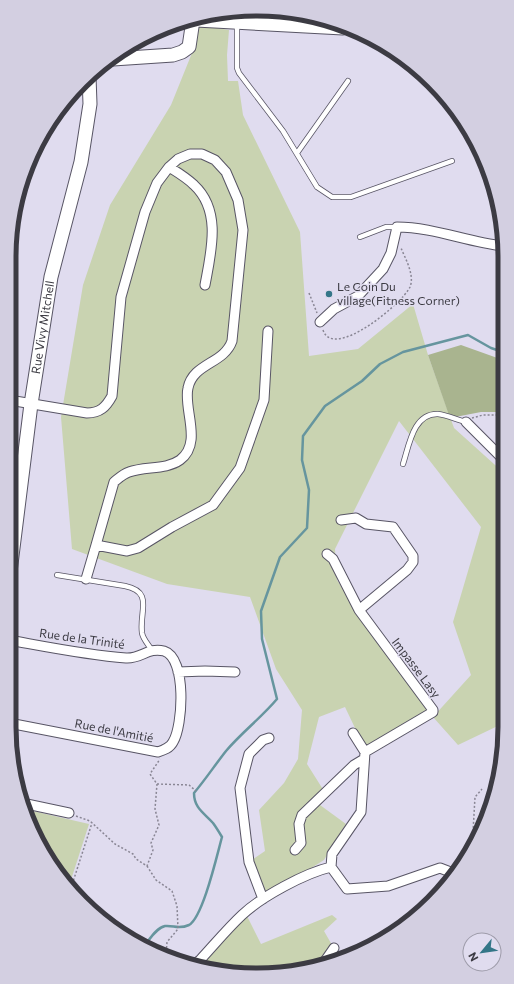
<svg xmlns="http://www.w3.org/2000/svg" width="514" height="984" viewBox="0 0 514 984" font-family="Commissioner,sans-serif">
<rect width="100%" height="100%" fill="#e0dcef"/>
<!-- green -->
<path fill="#c9d3b1" d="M198,25L229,30L227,55L228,81H238L243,115L300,232L309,356L358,349L413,304L428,355L454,428L504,473V723L458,745L433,717L471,675L453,622L481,527L399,421L335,549L337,580L373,635L428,711L365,749L345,707L319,717L307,764L324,791L320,805L346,824L324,860L278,889L262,893L252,860L265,851L259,810L284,783L298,759L302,710L276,669L250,597L167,584L72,549L61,417L83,285L110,205L171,105L192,53Z
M24,809L89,824L69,886L60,878Z
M332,915L337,919L324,931L332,945L319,962L273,974L194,967L247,916L261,944Z"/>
<!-- forest -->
<path fill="#a9b48f" d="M461,345L503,360V412H481L450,418L428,355Z"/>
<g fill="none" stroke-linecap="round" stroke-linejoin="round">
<!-- stream -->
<path stroke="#66959e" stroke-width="2.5" d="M145,945C150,939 156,928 165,926C174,925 178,930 189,925C203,917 217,855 222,837C219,832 216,827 213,823C204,813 194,808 194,793C205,780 215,765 226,751C241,733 261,718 277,699L262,639L261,611L280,557L307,528L309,490L302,460L303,436L325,406L362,381L380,364L403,352L468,335L491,348L503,352"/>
<defs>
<path id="lane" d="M237,24V68L239,73L283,131L317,187L332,197H351L452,161
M297,153L348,81
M360,237L386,227H397
M403,464C409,446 413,413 438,414C447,415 457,420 466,422
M57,575L125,586C154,592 139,611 142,633C143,639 148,644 151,649"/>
<path id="street" d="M169,167C177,172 187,178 194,185C222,211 211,252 205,285
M320,322L334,309L358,296L383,269L391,253L397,227C433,227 467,242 503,246
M9,400L87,413C100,413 106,407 112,396L121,297L145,212L157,183L169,167L178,159L190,154H202L215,160L226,172L238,200L243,230L232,341C224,364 193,363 188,388C183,409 203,443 180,460C166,470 145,466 129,472C123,474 119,478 114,482L96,545L127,551L138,548L172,527L213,505L240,468L264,400L268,331
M466,422L504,460
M9,478L21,480
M327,554L333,559L359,610
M86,579L96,545
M178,672L205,671L235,672
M9,723L158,752C164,750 170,748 173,742C183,726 187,658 164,651C148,647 141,659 126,658C87,655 48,647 9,640
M353,733L365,752
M22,803L69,813
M295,850L301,843L299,824L302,815L354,765L364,759
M331,867L332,854L361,812L365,752L433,712V710L359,610L407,570L413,562V556L393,527L366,524L356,518L341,520
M331,867L347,889L388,886L440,868L453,873
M263,899L249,862L240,788L249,754L263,740L269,738
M325,961L334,948
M192,966L200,960C214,945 227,929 242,915C261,897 305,873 331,867"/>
<g id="secondary">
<path d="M196,20L343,28"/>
<path d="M113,59L173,55L182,52L189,47L193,20"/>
<path id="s1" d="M9,580L31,404L51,277L81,162L90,104L89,76"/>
</g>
</defs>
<!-- lane casing -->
<use href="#lane" stroke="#585565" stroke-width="6"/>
<!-- street casing -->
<use href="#street" stroke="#585565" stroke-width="11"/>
<!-- secondary casing -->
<use href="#secondary" stroke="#585565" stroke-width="15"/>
<!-- path -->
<path stroke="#898694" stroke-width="1.5" stroke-dasharray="2 2" stroke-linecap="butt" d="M309,293L317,313
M323,330C333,361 402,304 410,287C415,275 405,258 401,248
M472,418L483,415H503
M157,784L189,785L196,791
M76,816L90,821L115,844L133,854L136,859L147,866L153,850L151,843L159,825L155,809L157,784L150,774L160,759
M459,865L473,832L475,797L482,789
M147,866L156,880L172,891L177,906L178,929L167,942L166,955
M71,888L92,823"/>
<!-- lane -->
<use href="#lane" stroke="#fff" stroke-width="4.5"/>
<!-- street -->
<use href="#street" stroke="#fff" stroke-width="9"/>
<!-- secondary -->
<use href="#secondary" stroke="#fff" stroke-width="13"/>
</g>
<!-- markers -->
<circle fill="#347688" stroke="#e0dcef" stroke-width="1.5" cx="329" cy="294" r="4"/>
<g text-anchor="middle" stroke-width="3" stroke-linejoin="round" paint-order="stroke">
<!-- poi labels -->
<g font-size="12" fill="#3c3b43" stroke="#e0dcef" text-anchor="start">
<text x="337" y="291">Le Coin Du<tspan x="337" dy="14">village(Fitness Corner)</tspan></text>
</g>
<!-- street labels -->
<g font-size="12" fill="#3c3b43" stroke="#e0dcef">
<text dy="4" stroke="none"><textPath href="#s1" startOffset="255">Rue Vivy Mitchell</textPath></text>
<text transform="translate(82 639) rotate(8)" y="4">Rue de la Trinité</text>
<text transform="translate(416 668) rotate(53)" y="4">Impasse Lasy</text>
<text transform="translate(114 731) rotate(11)" y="4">Rue de l'Amitié</text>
</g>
</g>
<!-- crop -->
<path d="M0 0H514V984H0ZM257 16H257A241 241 0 0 1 498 257V727A241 241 0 0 1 257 968H257A241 241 0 0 1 16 727V257A241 241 0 0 1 257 16Z" fill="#d3cfe1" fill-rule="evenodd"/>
<path fill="none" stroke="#3c3b43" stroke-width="5" d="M257 16H257A241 241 0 0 1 498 257V727A241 241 0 0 1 257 968H257A241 241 0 0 1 16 727V257A241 241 0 0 1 257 16Z"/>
<!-- north arrow -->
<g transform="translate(482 952) rotate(241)"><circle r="19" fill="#e0dcef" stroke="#9e9caa"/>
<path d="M0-3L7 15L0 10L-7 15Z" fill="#347688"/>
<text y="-6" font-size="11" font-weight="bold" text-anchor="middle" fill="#3c3b43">N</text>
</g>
</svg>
